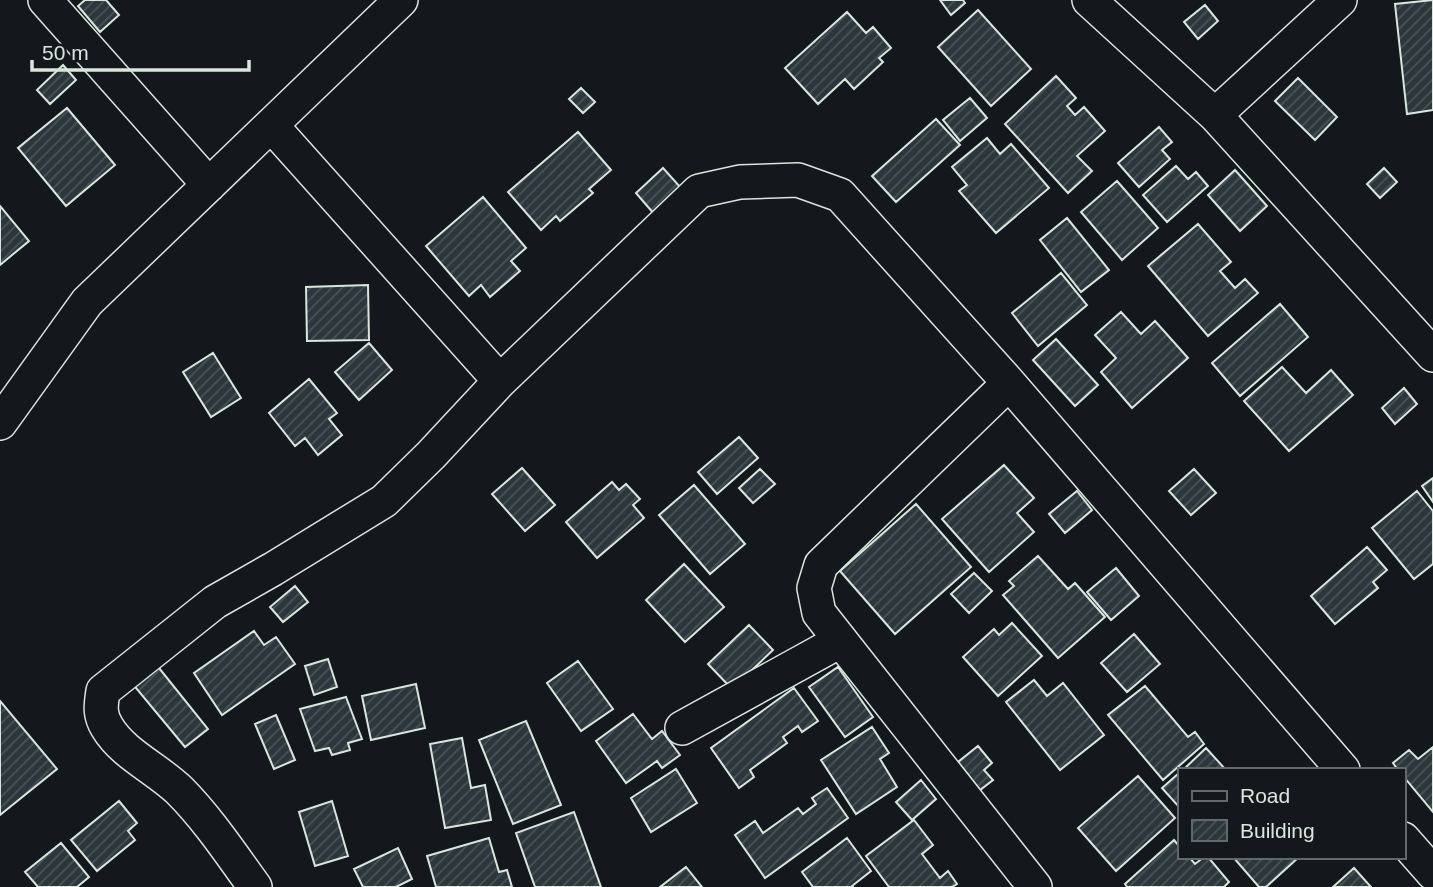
<svg xmlns="http://www.w3.org/2000/svg" width="1433" height="887" viewBox="0 0 1433 887" font-family="Arial,sans-serif">
<defs>
<pattern id="building-hatch" width="6" height="6" patternUnits="userSpaceOnUse" patternTransform="scale(1.75)"><rect width="6" height="6" fill="#2c363c"/><path d="M-1 1l2-2M0 6l6-6M5 7l2-2" fill="none" stroke="#4a5358"/></pattern>
</defs>
<rect width="100%" height="100%" fill="#14181c"/>
<!-- building -->
<path fill="url(#building-hatch)" stroke="#d8e6dc" stroke-width="2" d="M85,0H106L119,15L100,32L78,6Z
M940,0H963L965,3L951,15Z
M1433,0V110L1407,114L1395,4Z
M1205,5L1218,21L1198,39L1184,22Z
M978,10L1031,69L991,106L938,47Z
M847,12L866,33L873,27L891,48L879,58L883,62L854,89L845,79L818,104L785,68Z
M63,65L76,80L50,104L37,90Z
M1056,76L1076,98L1067,106L1075,115L1084,107L1105,131L1077,156L1092,171L1068,193L1005,124Z
M1298,78L1337,117L1315,140L1275,101Z
M581,88L595,102L583,113L569,99Z
M970,98L987,118L960,141L943,120Z
M67,108L115,165L66,206L18,148Z
M936,119L960,145L896,202L872,176Z
M1159,127L1172,142L1162,150L1170,159L1139,187L1118,163Z
M578,132L611,170L589,189L593,193L560,221L556,216L541,230L508,192Z
M987,138L1000,154L1011,144L1049,188L996,233L959,191L967,185L952,167Z
M1176,166L1188,179L1196,172L1208,186L1167,222L1143,195Z
M663,168L682,189L661,222L636,193Z
M1384,168L1397,182L1380,198L1367,184Z
M1235,170L1267,206L1240,231L1208,195Z
M1117,181L1158,228L1122,260L1081,212Z
M483,197L526,248L511,261L520,271L490,297L481,285L469,296L426,246Z
M0,206L29,241L0,265Z
M1067,218L1109,270L1081,292L1040,240Z
M1198,224L1231,262L1220,271L1235,288L1245,279L1258,293L1208,336L1148,266Z
M1061,273L1087,305L1038,346L1012,313Z
M368,285L369,340L307,341L306,287Z
M1280,304L1308,337L1240,396L1212,363Z
M1121,312L1141,334L1155,321L1188,358L1132,408L1101,372L1116,358L1095,335Z
M1056,339L1098,385L1075,406L1033,360Z
M369,343L392,370L359,400L335,372Z
M213,353L241,398L211,417L183,372Z
M1282,367L1306,393L1331,370L1353,395L1289,451L1244,401Z
M309,379L337,413L329,419L342,435L318,455L305,438L295,446L269,413Z
M1404,388L1417,404L1395,424L1382,408Z
M739,437L758,458L717,494L698,472Z
M1004,465L1034,498L1017,513L1034,532L989,572L942,519Z
M522,468L555,505L525,531L492,494Z
M760,469L775,484L753,503L739,488Z
M1194,469L1216,493L1191,515L1169,491Z
M1433,478V502L1422,486Z
M612,482L619,490L626,484L640,499L633,505L644,518L597,558L566,522Z
M694,485L745,544L710,574L659,515Z
M1077,491L1092,510L1065,533L1049,514Z
M1417,491L1433,511V564L1414,579L1372,528Z
M916,504L971,567L895,634L840,571Z
M1367,547L1387,570L1373,582L1378,588L1335,624L1311,596Z
M1038,556L1068,589L1075,583L1105,617L1058,658L1003,595L1014,586L1009,581Z
M684,564L724,607L685,642L646,600Z
M1116,568L1139,596L1111,620L1087,592Z
M974,573L992,591L969,613L951,594Z
M295,586L308,602L283,622L270,607Z
M1012,623L1042,656L998,696L963,657L994,629L999,635Z
M749,625L773,650L732,689L708,664Z
M254,631L264,645L276,637L295,664L222,715L194,673Z
M1134,634L1160,664L1127,692L1101,663Z
M328,659L337,687L314,695L305,666Z
M578,661L613,709L581,731L547,683Z
M155,663L208,729L185,747L131,682Z
M838,667L873,717L845,737L809,687Z
M1034,680L1047,696L1063,683L1104,735L1060,770L1006,702Z
M416,684L425,728L371,740L362,696Z
M1145,686L1188,737L1195,732L1204,744L1163,780L1108,715Z
M794,688L818,721L802,732L798,726L783,737L787,743L750,770L754,777L739,788L711,748Z
M346,697L362,739L348,743L350,750L332,755L329,748L315,751L300,709Z
M0,701L57,769L0,815Z
M633,714L652,739L662,731L680,755L662,768L657,761L626,783L596,741Z
M276,715L295,760L274,769L255,724Z
M526,721L561,805L513,824L479,740Z
M872,727L889,753L880,759L897,787L856,814L821,760Z
M462,738L471,788L485,785L491,820L445,828L430,744Z
M978,746L992,763L984,770L993,780L980,790L958,762Z
M1433,747V812L1403,776V770H1398L1393,763L1409,750L1418,759Z
M1206,748L1226,770H1183Z
M676,769L697,803L651,832L631,798Z
M1179,773V807L1162,788Z
M1138,776L1175,818L1116,871L1078,828Z
M921,780L936,799L912,820L896,802Z
M827,788L848,818L765,878L735,835L755,821L763,833L798,808L803,814L816,804L812,798Z
M119,801L137,823L128,831L135,840L97,871L71,840Z
M332,801L348,856L315,866L299,812Z
M574,812L601,887H535L516,833Z
M914,820L933,845L922,854L940,878L948,871L957,884L952,887H889L866,856Z
M489,838L499,872L507,870L512,887H436L427,856Z
M847,838L871,871L852,886L853,887H813L802,872Z
M1174,840L1179,846V857H1189L1195,864L1204,857H1208L1229,882L1224,887H1127L1125,884Z
M61,843L89,877L77,887H38L25,872Z
M398,848L412,879L396,887H363L354,869Z
M1233,857H1299L1266,887H1259Z
M686,867L702,887H660Z
M1354,868L1371,887H1333Z"/>
<g fill="none" stroke-linecap="round" stroke-linejoin="round">
<defs>
<path id="minor" d="M45,0L209,185
M1089,0L1215,115L1433,355
M1215,115L1340,0
M271,125L500,381
M1009,383L821,565L814,588L819,613L1035,887
M0,423L87,302L401,0
M682,728L840,641
M1403,839L1433,873
M255,887C231,854 208,819 179,790C156,768 123,754 107,727C99,714 101,705 103,691L215,602L273,569L384,501L431,455L500,381L699,191L740,182L798,180L840,195L1009,383L1343,770"/>
</defs>
<!-- minor casing -->
<use href="#minor" stroke="#d8e6dc" stroke-width="36"/>
<!-- minor -->
<use href="#minor" stroke="#14181c" stroke-width="33"/>
</g>
<!-- legend -->
<rect x="1178" y="768" width="228" height="91" fill="#14181c" stroke="#626a69" stroke-width="2"/>
<rect x="1192" y="791" width="35" height="10" fill="#14181c" stroke="#626a69" stroke-width="2"/>
<text x="1240" y="803" font-size="21" fill="#d8e6dc">Road</text>
<rect x="1192" y="820" width="35" height="21" fill="url(#building-hatch)" stroke="#626a69" stroke-width="2"/>
<text x="1240" y="838" font-size="21" fill="#d8e6dc">Building</text>
<!-- scale -->
<path d="M32 60v10h217v-10" fill="none" stroke="#d8e6dc" stroke-width="3.5"/>
<text x="42" y="60" font-size="21" fill="#d8e6dc" stroke="#14181c" stroke-width="5" paint-order="stroke">50 m</text>
</svg>
